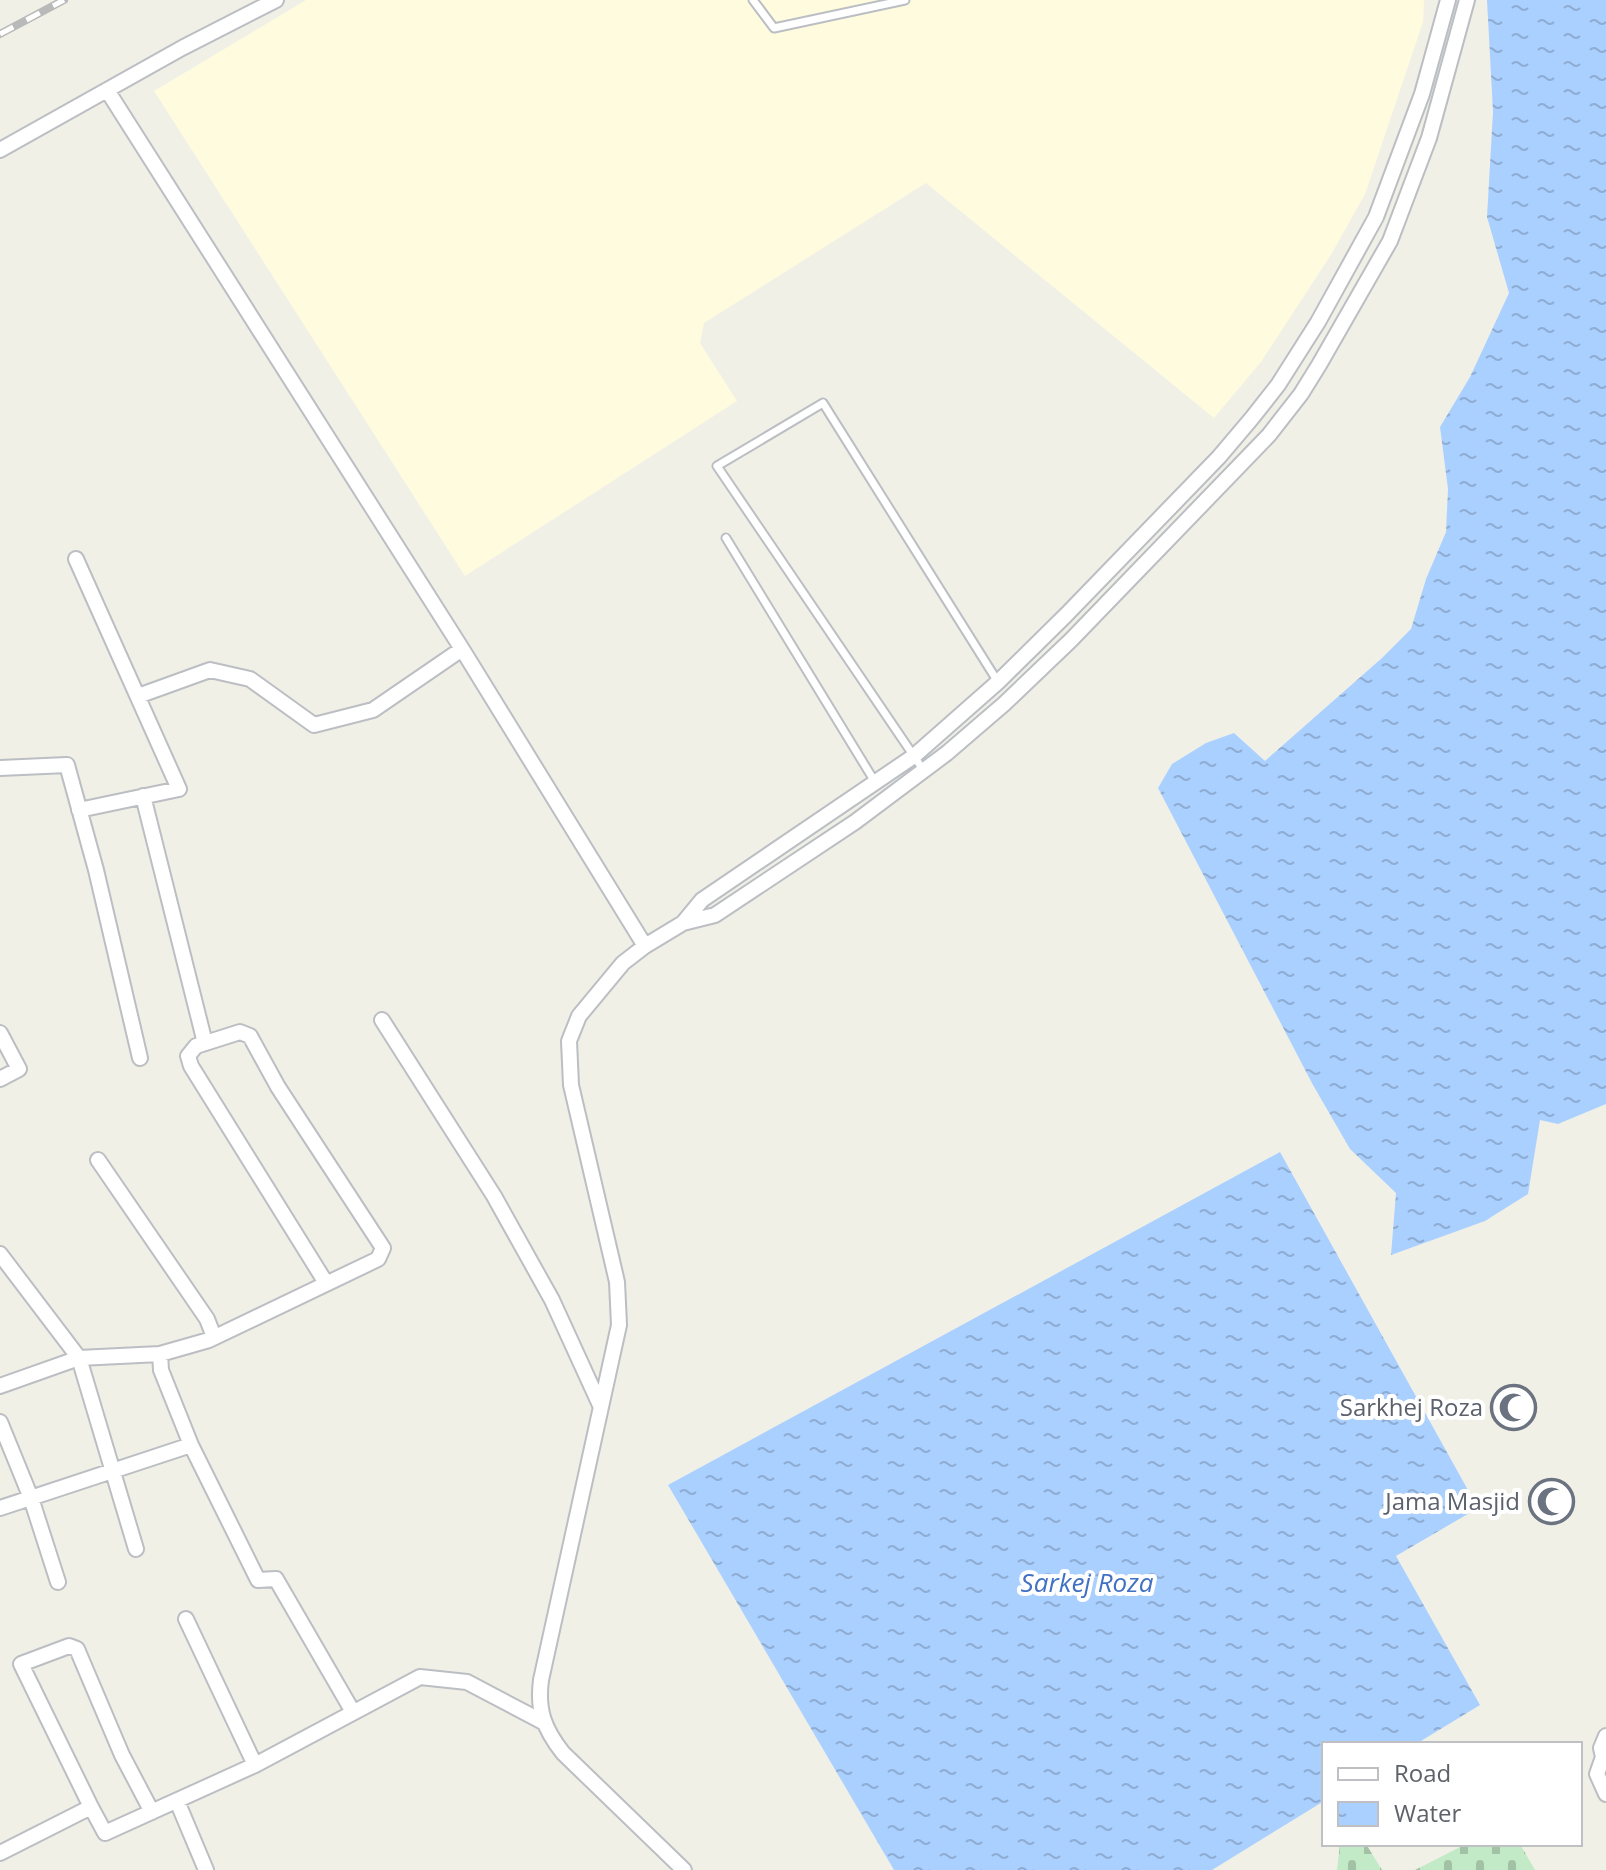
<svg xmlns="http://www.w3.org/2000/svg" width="1606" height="1870" viewBox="0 0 1606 1870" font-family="'Open Sans',sans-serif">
<defs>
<pattern id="cemetery-stones" width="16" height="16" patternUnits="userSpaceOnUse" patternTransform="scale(2)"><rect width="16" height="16" fill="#c3eac7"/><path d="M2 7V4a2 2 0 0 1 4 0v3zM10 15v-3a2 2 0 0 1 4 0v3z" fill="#a2c1a5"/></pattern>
<pattern id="water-ripples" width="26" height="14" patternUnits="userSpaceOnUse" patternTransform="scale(2)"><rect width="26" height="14" fill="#aad0ff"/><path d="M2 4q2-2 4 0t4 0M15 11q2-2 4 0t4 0" fill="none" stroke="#8eacd2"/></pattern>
</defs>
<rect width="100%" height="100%" fill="#f1f0e7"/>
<!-- commercial -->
<path fill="#fffbdf" d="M306,0H1424L1423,22L1365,194L1332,253L1261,362L1214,418L926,183L704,323L700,343L737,401L465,576L154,91Z"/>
<!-- cemetery -->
<path fill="url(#cemetery-stones)" d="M1340,1844H1366L1382,1870H1337Z
M1466,1844H1520L1535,1870H1415Z"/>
<!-- water -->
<path fill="url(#water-ripples)" d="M1487,0H1606V1104L1558,1124L1540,1120L1528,1194L1485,1221L1391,1255L1396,1193L1350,1149L1313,1085L1158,788L1172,764L1206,743L1234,733L1265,761L1382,658L1411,629L1426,579L1446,532L1448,489L1440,427L1470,377L1509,293L1487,217L1493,112Z
M1280,1152L1478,1508L1396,1556L1480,1705L1416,1744H1324V1801L1212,1870H894L668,1485Z"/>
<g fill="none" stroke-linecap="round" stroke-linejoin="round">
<defs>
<path id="service" d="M753,0L774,28L905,0
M726,538L875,782
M924,771L717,466L823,403L998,682"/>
<path id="minor" d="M107,90L462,649L645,946
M0,150L182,48L276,0
M76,559L179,789L79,810
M138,696L210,670L250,679L314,725L373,710L462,649
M0,768L67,765L96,870L140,1058
M143,796L205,1043
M683,923L715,915L855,822L947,753L1004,704L1071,640L1269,435L1301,394L1319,365L1390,241L1429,138L1467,0
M382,1020L494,1196L552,1300L600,1405
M0,1033L19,1069L0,1079
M98,1160L207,1319L214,1337
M0,1254L79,1358L136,1549
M0,1386L79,1358L160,1354
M0,1422L31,1498L58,1582
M191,1445L161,1370L160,1354L209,1340L378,1259L383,1248L278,1087L250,1036L240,1032L196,1046L188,1056L191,1066L326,1283
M0,1508L191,1445L258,1580L276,1579L353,1712
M186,1619L255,1765
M1606,1736L1601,1748L1603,1757L1597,1774L1606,1794
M177,1801L206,1870
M91,1807L21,1664L69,1646L77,1649L122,1755L152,1812
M0,1853L91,1807L105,1833L255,1765L420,1677L467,1682L543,1722
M684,1870L563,1753C544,1729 537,1710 541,1680L619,1325L617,1282L571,1085L569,1041L579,1016L623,963L645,946L683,923L702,900L914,756L998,682L1066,615L1219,457L1252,418L1278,385L1318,322L1376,217L1422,94L1448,0"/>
</defs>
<!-- service casing -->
<use href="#service" stroke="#bbbec3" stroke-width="11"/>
<!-- minor casing -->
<use href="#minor" stroke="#bbbec3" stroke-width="18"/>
<!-- service -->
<use href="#service" stroke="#fff" stroke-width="7"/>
<!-- minor -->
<use href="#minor" stroke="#fff" stroke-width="14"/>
<defs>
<path id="rail" d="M0,34L64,0"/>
</defs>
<!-- rail casing -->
<use href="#rail" stroke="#b8b9b9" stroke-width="8"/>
<!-- rail -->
<use href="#rail" stroke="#fff" stroke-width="5" stroke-dasharray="15" stroke-linecap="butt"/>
</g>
<!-- icons -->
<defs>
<symbol id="mosque-ring" viewBox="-11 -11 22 22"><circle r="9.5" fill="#fff" stroke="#6b7280" stroke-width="1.5"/><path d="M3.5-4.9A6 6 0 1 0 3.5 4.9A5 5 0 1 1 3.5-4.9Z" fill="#6b7280"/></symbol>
</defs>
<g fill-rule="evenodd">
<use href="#mosque-ring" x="1488" y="1382" width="51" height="51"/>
<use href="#mosque-ring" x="1526" y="1476" width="51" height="51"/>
</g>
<g text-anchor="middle" stroke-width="8" stroke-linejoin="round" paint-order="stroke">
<!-- worship labels -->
<g font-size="24" fill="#5b616d" stroke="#fff" text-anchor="end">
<text x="1483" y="1416">Sarkhej Roza</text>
<text x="1520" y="1510">Jama Masjid</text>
</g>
<!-- water labels -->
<g font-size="26" font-style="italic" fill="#4071c3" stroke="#fff">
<text x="1087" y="1592">Sarkej Roza</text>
</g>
</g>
<!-- legend -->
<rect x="1322" y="1742" width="260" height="104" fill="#ffffff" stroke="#bfc0c3" stroke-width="2"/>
<rect x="1338" y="1768" width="40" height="12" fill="#ffffff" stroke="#bfc0c3" stroke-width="2"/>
<text x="1394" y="1782" font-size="24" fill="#5e6268">Road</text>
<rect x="1338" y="1802" width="40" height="24" fill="url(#water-ripples)" stroke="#bfc0c3" stroke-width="2"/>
<text x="1394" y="1822" font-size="24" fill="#5e6268">Water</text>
</svg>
